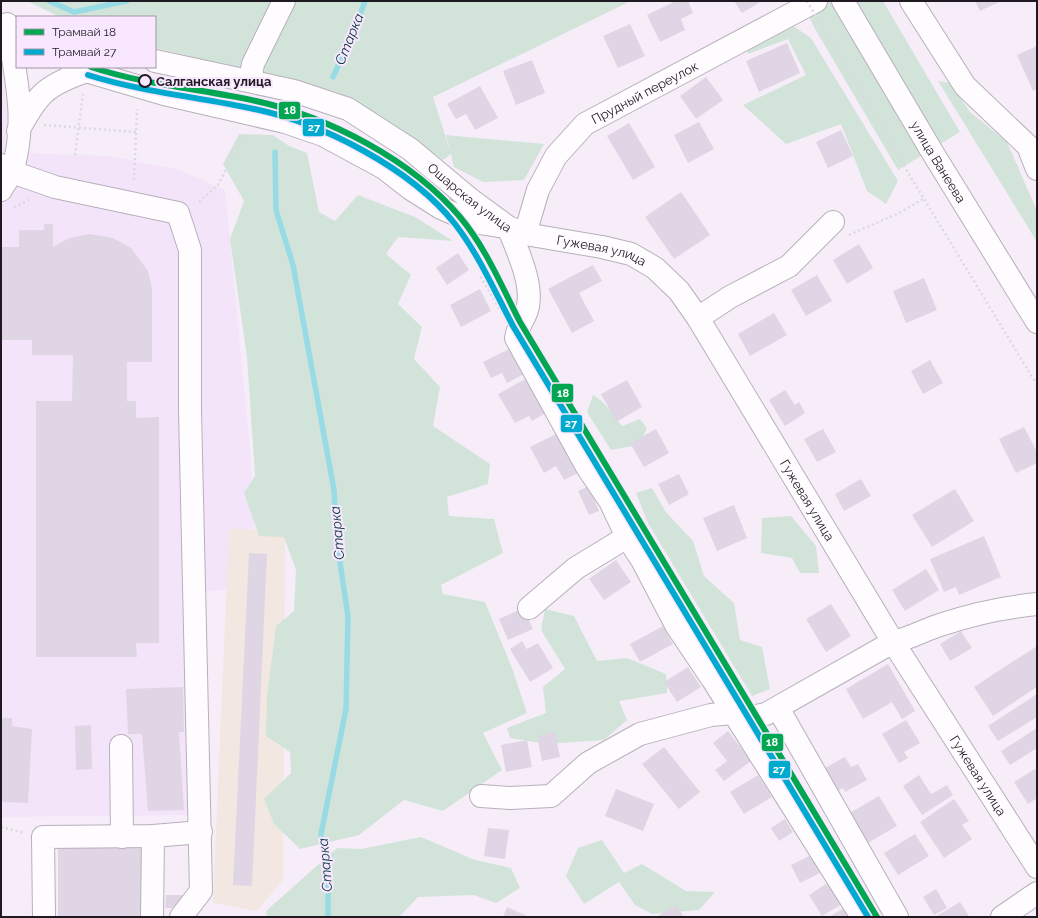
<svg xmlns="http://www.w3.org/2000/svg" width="1038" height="918" viewBox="0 0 1038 918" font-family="Raleway,sans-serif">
<rect width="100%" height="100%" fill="#f6edf9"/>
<!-- built -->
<path fill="#f4e4fa" d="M1,66L6,71L9,109L5,148L1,161Z
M28,153L110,156L180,170L225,190L251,459L254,529H229L227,590L187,593L192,815L1,817V203L11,195Z"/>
<!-- industrial -->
<path fill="#f2e8e1" d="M229,529L285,530L283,880L257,911L213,903Z"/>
<!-- green -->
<path fill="#d2e4da" d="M27,1H631L433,97L451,154L446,135L544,144L524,180L483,182L454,167L451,154L443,160L379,115L333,91L155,48V17H60Z
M801,1H883L960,132L898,170L815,29Z
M787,22L811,38L898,181L886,204L867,191L841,124L786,144L743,105L806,75L788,39L748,54L746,45Z
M938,81L950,83L970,112L1007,142L1037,211V242Z
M239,134L273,135L289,146L307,153L319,212L335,221L358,195L415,217L453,241L398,237L386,254L411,275L398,304L422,327L414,359L440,387L433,426L490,464L488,484L447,497L449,516L494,519L503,553L441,585L443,594L485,602L512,668L527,713L483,733L502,770L443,811L404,800L359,835L300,849L274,824L264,799L291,773L290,752L266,736L267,696L276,626L294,611L296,570L284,537L259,536L244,493L255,476L247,357L230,239L244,201L223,164Z
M593,395L603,402L622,426L640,419L647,428L639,445L611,450L587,412Z
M652,488L665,511L693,541L704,576L734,603L740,640L762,647L770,689L752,696L648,523L636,493Z
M791,516L816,546L819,573H800L792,558L761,553L762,518Z
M545,609L574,616L597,661L627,658L666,674L667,693L619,701L627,720L604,740L547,744L510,738L507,728L546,713L543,687L565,669L541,630Z
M421,837L475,860L511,868L520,888L496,903L474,895L418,897L399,917H267L266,911L337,848L361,849Z
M602,840L624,873L642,864L686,891L715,892L699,910L652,914L635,905L619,882L584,904L566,876L578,848Z"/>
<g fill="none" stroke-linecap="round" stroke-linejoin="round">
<!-- stream -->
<path stroke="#98dbe4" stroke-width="5.5" d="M49,1L74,12L127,1
M333,77L356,26L365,1
M275,152L276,210L293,265L334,490L337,543L348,616L346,709L321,834L328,885V917"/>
</g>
<!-- building -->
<path fill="#e0d5e4" d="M676,1H688L693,13L681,19L685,30L660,42L647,15Z
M734,1H762L742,13Z
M975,1H1001L980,11Z
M630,24L645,56L618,68L603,36Z
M787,43L800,73L759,92L746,61Z
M1037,46V89L1033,91L1017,55Z
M532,60L545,93L516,105L503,71Z
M706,77L723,100L696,119L680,96Z
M480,86L498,118L475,130L466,114L456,119L447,104Z
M699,122L714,149L688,163L674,135Z
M629,123L655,167L633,180L607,136Z
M841,130L853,156L828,168L816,142Z
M681,192L710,235L674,259L645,217Z
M44,224H53V247L69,238L90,234L113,238L131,248L148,271L152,288V362H127V401H136V418L159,417V643H136L137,657H36V401H72L73,355H32V340H1V247H19V230H44Z
M859,244L873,268L847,284L833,260Z
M458,253L469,270L447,285L436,268Z
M593,265L602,281L579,293L594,321L572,333L548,289Z
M817,275L832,301L806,316L791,290Z
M924,278L937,310L906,323L893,291Z
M480,289L491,311L461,327L450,305Z
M774,313L787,335L750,356L738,334Z
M513,347L526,373L507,383L502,373L491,378L483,362Z
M930,360L943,383L923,394L911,371Z
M529,377L549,411L532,421L529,416L515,423L498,394Z
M627,380L642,407L616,422L601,394Z
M785,390L795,405L799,402L805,413L785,426L769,400Z
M1024,427L1037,452V463L1016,473L999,439Z
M656,429L669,453L644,467L630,443Z
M823,429L836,452L817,462L804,439Z
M558,433L579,472L564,480L556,466L544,473L530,447Z
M679,474L689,494L669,505L658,484Z
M861,479L871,496L844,511L835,494Z
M589,486L599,511L589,515L578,491Z
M955,489L974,521L932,547L912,515Z
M734,505L747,538L717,551L703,518Z
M984,536L1001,577L959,595L956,587L944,592L930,559Z
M249,553L267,554L252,886L233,885Z
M616,560L631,582L604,600L589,579Z
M926,569L939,590L905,611L892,590Z
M831,604L851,636L826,652L806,619Z
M523,608L533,629L508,640L499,619Z
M663,626L673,644L640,662L630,644Z
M961,631L972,648L950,661L940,644Z
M522,641L527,649L538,643L553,668L530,682L510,649Z
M1037,646V687L993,716L974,687Z
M888,664L915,711L902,719L892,702L863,719L846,689Z
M688,667L701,687L677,702L664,682Z
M183,687L184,732H179L184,810L148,811L142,734H128L126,689Z
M1037,694V717L998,741L988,726Z
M1,718H12V726L32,729L28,803L1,802Z
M906,720L920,743L904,752L908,758L899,763L882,734Z
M91,725L92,769L76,770L75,726Z
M1037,728V748L1010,765L1001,751Z
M728,731L751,761L724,781L715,770L727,761L713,743Z
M555,732L560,757L542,761L537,736Z
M527,740L532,767L506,772L501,745Z
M664,747L700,792L679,809L642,764Z
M845,757L851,767L858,764L867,780L845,792L843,788L836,792L823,769Z
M1035,769L1037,772V798L1028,804L1014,782Z
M758,775L772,797L744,814L730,792Z
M919,775L931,794L947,785L953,795L922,815L903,786Z
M616,789L654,804L643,831L605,816Z
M879,796L897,826L866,844L848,814Z
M954,799L969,821L962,825L972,839L944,858L920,822Z
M785,819L793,832L779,841L771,828Z
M488,828L509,830L505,859L484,856Z
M915,834L929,856L898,875L884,853Z
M58,843H145L146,917H58Z
M811,855L820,873L800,883L791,865Z
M829,882L842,904L822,916L809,895Z
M936,889L947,908L934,915L923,897Z
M166,895H182V908H165Z
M960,902L969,916L935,917Z
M676,905L684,917H656Z
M847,906L854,917H829Z
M507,907L529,917H503Z"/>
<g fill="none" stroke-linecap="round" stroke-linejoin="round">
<defs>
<g id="minor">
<path d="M911,1L965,86L1028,146L1037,169"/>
<path id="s1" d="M155,61L294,91L348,109L410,149L471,200L508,227L525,234L602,247L631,254L655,268L679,291L698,318L893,642L1037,867"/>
<path d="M72,67L164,94L285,122L323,135L384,168L411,189L441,208L473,222L505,227"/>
<path d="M250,81L253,64L284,1"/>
<path d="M18,131C38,94 45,86 84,72"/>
<path d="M1,165L12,172L55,187L178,213L190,250V411L201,891L181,917"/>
<path d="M1,190C4,184 10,177 12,171C28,124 15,71 7,24"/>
<path d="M508,227C517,250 536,288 526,313C522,323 518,325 516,338L587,467L610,501L627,537L642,560L676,625L713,680L862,917"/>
<path id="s2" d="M525,234L538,190L556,156L585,124L816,1"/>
<path d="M698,318L730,297L789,266L833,222"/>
<path d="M529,608L576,568L627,537"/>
<path d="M778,708L897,917"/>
<path d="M121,746L122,837"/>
<path d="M481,796L510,798L551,796L588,763L640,734L711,715L733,713L750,717L766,714L893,642C911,638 926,629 943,624C973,614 1006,607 1037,604"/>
<path d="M44,917L43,837L153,836L201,832"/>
<path d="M152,917L153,836"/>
<path d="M1002,917L1037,893"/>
</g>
<g id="major">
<path id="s3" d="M843,1L931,150L1037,322"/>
</g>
</defs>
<!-- minor casing -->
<use href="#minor" stroke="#b7b0ba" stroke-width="24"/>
<!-- major casing -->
<use href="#major" stroke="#b7b0ba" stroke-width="24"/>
<!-- path -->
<path stroke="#dcd9de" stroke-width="2.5" stroke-dasharray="2 3" stroke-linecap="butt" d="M44,125L137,132
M75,155L83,94
M901,161L1037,385
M134,180L137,109
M199,202L218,185L245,133
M14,207L29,200
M849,235L899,213L923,199
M473,243L487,267L480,276L503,315
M1,827L25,833"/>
<!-- minor -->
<use href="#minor" stroke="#fefcfe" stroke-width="22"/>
<!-- major -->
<use href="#major" stroke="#fefcfe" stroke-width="22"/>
<!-- path-bridge -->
<path stroke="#dcd9de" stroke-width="2.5" stroke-dasharray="2 3" stroke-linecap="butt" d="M807,1L901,161"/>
<defs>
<path id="tram-1" d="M91,67C145,85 201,89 256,101C329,117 412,160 460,217C486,248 502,287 520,322L877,917"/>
<path id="tram-2" d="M88,75C142,92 199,97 254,109C322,123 411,168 455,224C479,255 495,292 513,326L868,917"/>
</defs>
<!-- tram-1 casing -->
<use href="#tram-1" stroke="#f8e7ff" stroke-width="9"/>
<!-- tram-2 casing -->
<use href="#tram-2" stroke="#f8e7ff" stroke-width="9"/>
<!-- tram-1 -->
<use href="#tram-1" stroke="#00a651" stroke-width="6"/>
<!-- tram-2 -->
<use href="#tram-2" stroke="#00a9ce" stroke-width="6"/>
</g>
<!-- markers -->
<circle fill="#f8e7ff" stroke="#1f1921" stroke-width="2" cx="145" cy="81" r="6"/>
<g text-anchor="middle" stroke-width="4" stroke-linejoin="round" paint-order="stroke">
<!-- stop labels -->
<g font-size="13" font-weight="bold" fill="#1f1921" stroke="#f8e7ff" text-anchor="start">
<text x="156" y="86">Салганская улица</text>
</g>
<!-- street labels -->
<g font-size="13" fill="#1f1921" stroke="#f8e7ff">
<text dy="5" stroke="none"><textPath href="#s2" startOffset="195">Прудный переулок</textPath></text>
<text dy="5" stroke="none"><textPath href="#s3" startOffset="187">улица Ванеева</textPath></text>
<text dy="5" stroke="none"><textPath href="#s1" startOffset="350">Ошарская улица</textPath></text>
<text dy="5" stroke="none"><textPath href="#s1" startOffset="495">Гужевая улица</textPath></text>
<text dy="5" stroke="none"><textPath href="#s1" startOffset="831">Гужевая улица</textPath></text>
<text dy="5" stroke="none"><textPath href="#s1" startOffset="1155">Гужевая улица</textPath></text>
</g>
<!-- water labels -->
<g font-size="14" font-style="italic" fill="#06393c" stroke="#f8e7ff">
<text transform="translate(349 39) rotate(-68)" y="5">Старка</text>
<text transform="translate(337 533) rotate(-95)" y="5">Старка</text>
<text transform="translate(325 865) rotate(-95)" y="5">Старка</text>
</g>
</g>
<g stroke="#f8e7ff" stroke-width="1.5">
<rect x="278" y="101" width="23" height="19" rx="4" fill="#00a651"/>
<rect x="302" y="118" width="23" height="19" rx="4" fill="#00a9ce"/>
<rect x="551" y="383" width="23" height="20" rx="4" fill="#00a651"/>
<rect x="560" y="414" width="23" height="19" rx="4" fill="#00a9ce"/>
<rect x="761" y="733" width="23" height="19" rx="4" fill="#00a651"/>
<rect x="768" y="760" width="23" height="19" rx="4" fill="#00a9ce"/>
</g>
<g font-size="11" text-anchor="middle" font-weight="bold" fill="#fff">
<text x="290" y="114">18</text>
<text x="314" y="131">27</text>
<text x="563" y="397">18</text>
<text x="571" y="427">27</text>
<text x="772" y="746">18</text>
<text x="779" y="773">27</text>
</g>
<!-- border -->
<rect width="1038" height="918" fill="none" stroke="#1f1921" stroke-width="4"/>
<!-- legend -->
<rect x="16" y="16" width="140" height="52" fill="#f8e7ff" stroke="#a195a6"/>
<rect x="24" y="29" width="20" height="6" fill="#00a651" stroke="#a195a6"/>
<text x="52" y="36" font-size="12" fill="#1f1921">Трамвай 18</text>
<rect x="24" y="49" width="20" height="6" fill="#00a9ce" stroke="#a195a6"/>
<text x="52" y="56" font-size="12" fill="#1f1921">Трамвай 27</text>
</svg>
